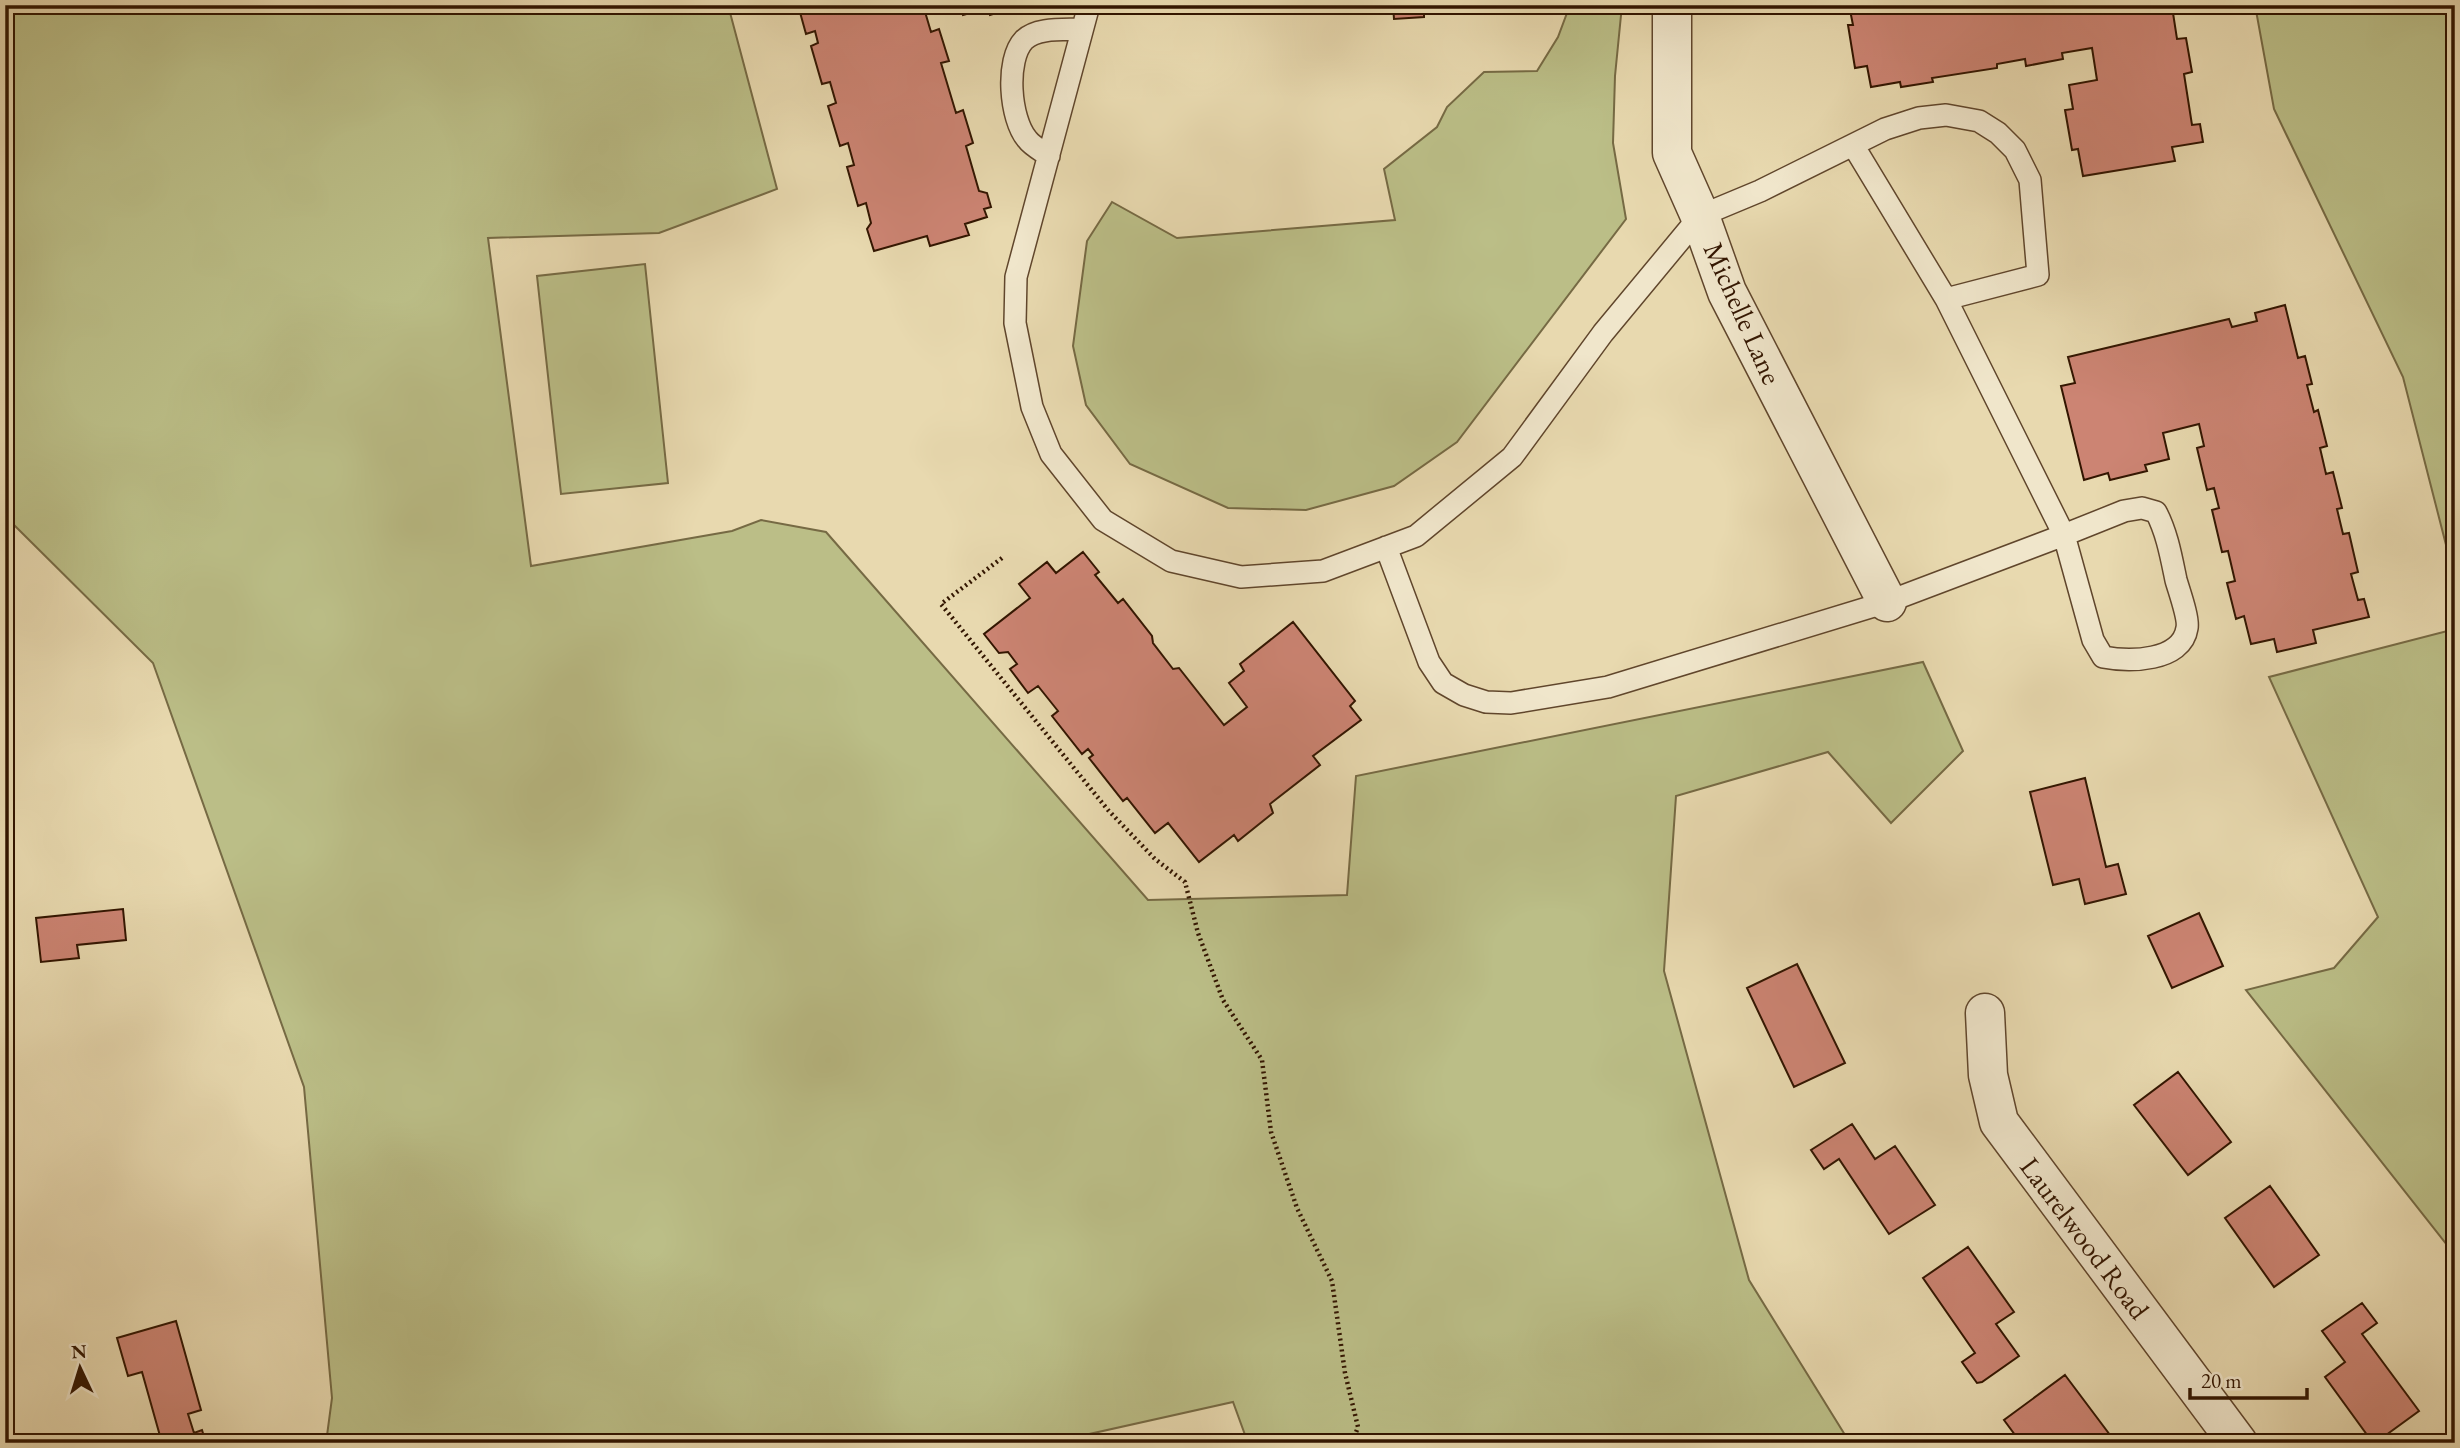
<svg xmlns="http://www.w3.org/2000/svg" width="2460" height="1448" viewBox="0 0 2460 1448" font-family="'EB Garamond',serif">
<rect width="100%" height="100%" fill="#e8d9af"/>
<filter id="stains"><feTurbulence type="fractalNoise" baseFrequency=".00286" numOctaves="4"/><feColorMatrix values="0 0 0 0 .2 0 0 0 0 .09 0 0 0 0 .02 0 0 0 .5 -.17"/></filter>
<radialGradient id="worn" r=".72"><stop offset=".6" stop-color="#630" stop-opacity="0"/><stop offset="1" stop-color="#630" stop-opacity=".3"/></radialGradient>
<!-- green -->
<path fill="#bbbe87" stroke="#766a44" stroke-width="2" d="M15,5H728L777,189L659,233L488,238L531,566L732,531L761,520L826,532L1148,900L1347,895L1356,776L1923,662L1963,751L1891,823L1828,752L1676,796L1664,971L1749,1280L1850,1443H1248L1233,1402L1085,1435L1080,1443H326L332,1398L304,1087L153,663L5,516V44Z
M1570,5H1622L1615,76L1613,143L1626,219L1457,442L1394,486L1306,510L1228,508L1130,464L1086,405L1073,346L1087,241L1112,202L1177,238L1395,220L1384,169L1437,127L1447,107L1484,72L1537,71L1558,37Z
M2255,5H2455V580L2403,377L2274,109Z
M645,264L668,483L561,494L537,276Z
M2455,629V1255L2246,990L2334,968L2378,917L2269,677Z"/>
<!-- building -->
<path fill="#cc8473" stroke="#321500" stroke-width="2" d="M798,5H923L931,32L939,29L949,61L941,63L956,113L963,110L973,143L966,146L979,191L987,193L991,207L984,209L987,217L965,224L969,235L930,246L927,236L874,251L867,229L871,223L866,203L858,206L847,167L854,165L848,143L840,146L828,106L836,103L830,82L822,84L811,46L818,43L815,31L806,34Z
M960,5H1022L990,15L988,8L963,15Z
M1393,5H1424V17L1394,19Z
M1849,5H2178L2179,12L2173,13L2177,39L2186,38L2192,72L2184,74L2192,125L2200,124L2203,142L2172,147L2175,161L2083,176L2078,149L2072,150L2065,110L2073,109L2069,85L2097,80L2092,48L2062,53L2063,59L2026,66L2025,59L1997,64V68L1932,78L1933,82L1901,87L1900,82L1871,87L1867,66L1855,68L1848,25H1853Z
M2285,305L2298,358L2305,356L2312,384L2307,385L2314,412L2318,410L2327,446L2320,448L2326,474L2333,472L2342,508L2337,509L2343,534L2349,533L2358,572L2351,574L2358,600L2364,599L2369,617L2313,630L2316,643L2277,652L2274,639L2251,644L2244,616L2236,619L2227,583L2235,581L2228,551L2222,552L2212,510L2219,508L2214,488L2207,490L2197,448L2204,446L2199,424L2163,433L2169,459L2145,465L2147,471L2110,480L2108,473L2084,480L2061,386L2075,383L2068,357L2229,319L2232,327L2257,321L2255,313Z
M1083,552L1099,572L1095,575L1118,603L1123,599L1152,636L1153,643L1173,669L1179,668L1224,725L1247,707L1229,683L1244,671L1240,664L1293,622L1355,701L1350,706L1361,720L1313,756L1320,765L1270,804L1273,813L1238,841L1234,835L1199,862L1168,823L1155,833L1127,798L1123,801L1089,758L1093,755L1088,749L1082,754L1052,716L1058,711L1038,686L1028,693L1010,669L1017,664L1008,652L999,653L984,634L1030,598L1019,584L1047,562L1056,573Z
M5,732H8L9,807H5Z
M2085,778L2106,867L2118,864L2126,894L2085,904L2079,879L2053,885L2030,792Z
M123,909L126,940L77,945L79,958L41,962L36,918Z
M2199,913L2223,966L2172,988L2148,936Z
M1797,964L1845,1063L1794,1087L1747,988Z
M2178,1072L2231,1142L2188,1175L2134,1105Z
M1852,1124L1875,1159L1895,1146L1935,1205L1889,1234L1839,1159L1824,1169L1811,1150Z
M2270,1186L2319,1255L2274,1287L2225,1218Z
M1968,1247L2014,1312L1996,1324L2019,1356L1982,1382L1977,1383L1962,1362L1975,1353L1923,1278Z
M2362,1303L2377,1323L2362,1334L2419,1411L2375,1443H2373L2325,1377L2345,1362L2322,1331Z
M176,1321L201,1410L188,1414L194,1433L202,1430L206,1443H162L142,1372L128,1376L117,1338Z
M2065,1375L2116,1443H2021L2004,1420Z"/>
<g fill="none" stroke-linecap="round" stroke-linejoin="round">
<defs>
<path id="lane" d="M1089,5L1016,277L1015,323L1032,407L1051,454L1103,520L1171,561L1241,577L1323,571L1416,536L1512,457L1603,333L1700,216L1760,191L1885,129L1919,118L1946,115L1979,121L1998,133L2015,150L2030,180L2038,275L1946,299L2064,535L1887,602L1608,687L1511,703L1486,702L1464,695L1443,683L1429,662L1386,547
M1853,145L1946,299
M1049,156C1042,151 1032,146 1027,139C1010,119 1005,60 1024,40C1037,27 1065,30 1082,29
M2142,508L2156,512C2167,533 2171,556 2176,580C2179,591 2189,618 2187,628C2182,662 2129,662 2103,657L2093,640L2064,535L2124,511Z"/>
<path id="street" d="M1672,5V153L1700,216L1727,292L1887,602
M1985,1013L1988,1075L1999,1122L2238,1443"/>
</defs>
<!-- lane casing -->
<use href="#lane" stroke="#60462c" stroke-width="24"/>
<!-- street casing -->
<use href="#street" stroke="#60462c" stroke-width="41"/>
<!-- path -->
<path stroke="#321500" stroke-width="4.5" stroke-dasharray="2 3.5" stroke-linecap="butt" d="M1002,558L941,604L1108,810L1155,859L1185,882L1198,933L1223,1000L1262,1060L1271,1132L1297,1208L1332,1281L1345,1373L1358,1427L1352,1443"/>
<!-- lane -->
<use href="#lane" stroke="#f0e6cb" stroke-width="21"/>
<!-- street -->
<use href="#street" stroke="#f0e6cb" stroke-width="38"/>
</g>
<g text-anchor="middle" stroke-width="5" stroke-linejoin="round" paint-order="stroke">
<!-- street labels -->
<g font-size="28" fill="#321500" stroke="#f0e6cb">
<text transform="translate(1743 313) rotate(66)" y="10">Michelle Lane</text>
<text transform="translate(2085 1238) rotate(53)" y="10">Laurelwood Road</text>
</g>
</g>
<!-- margin -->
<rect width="2460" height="1448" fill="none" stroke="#e8d9af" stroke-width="28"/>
<rect x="7" y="7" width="2446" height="1434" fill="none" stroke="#321500" stroke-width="3.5"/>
<rect x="14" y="14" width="2432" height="1420" fill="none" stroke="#321500" stroke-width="2"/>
<!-- north arrow -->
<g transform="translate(80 1368) rotate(356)" stroke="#f0e6cb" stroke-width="5" paint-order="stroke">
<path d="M0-5L12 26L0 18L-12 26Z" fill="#321500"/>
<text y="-10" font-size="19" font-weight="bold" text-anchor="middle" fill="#321500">N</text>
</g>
<!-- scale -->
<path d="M2190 1388v10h117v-10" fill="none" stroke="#321500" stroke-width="3.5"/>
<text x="2201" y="1388" font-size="21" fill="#321500" stroke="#f0e6cb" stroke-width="5" paint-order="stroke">20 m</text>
<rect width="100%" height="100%" filter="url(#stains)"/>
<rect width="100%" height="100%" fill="url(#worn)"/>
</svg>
